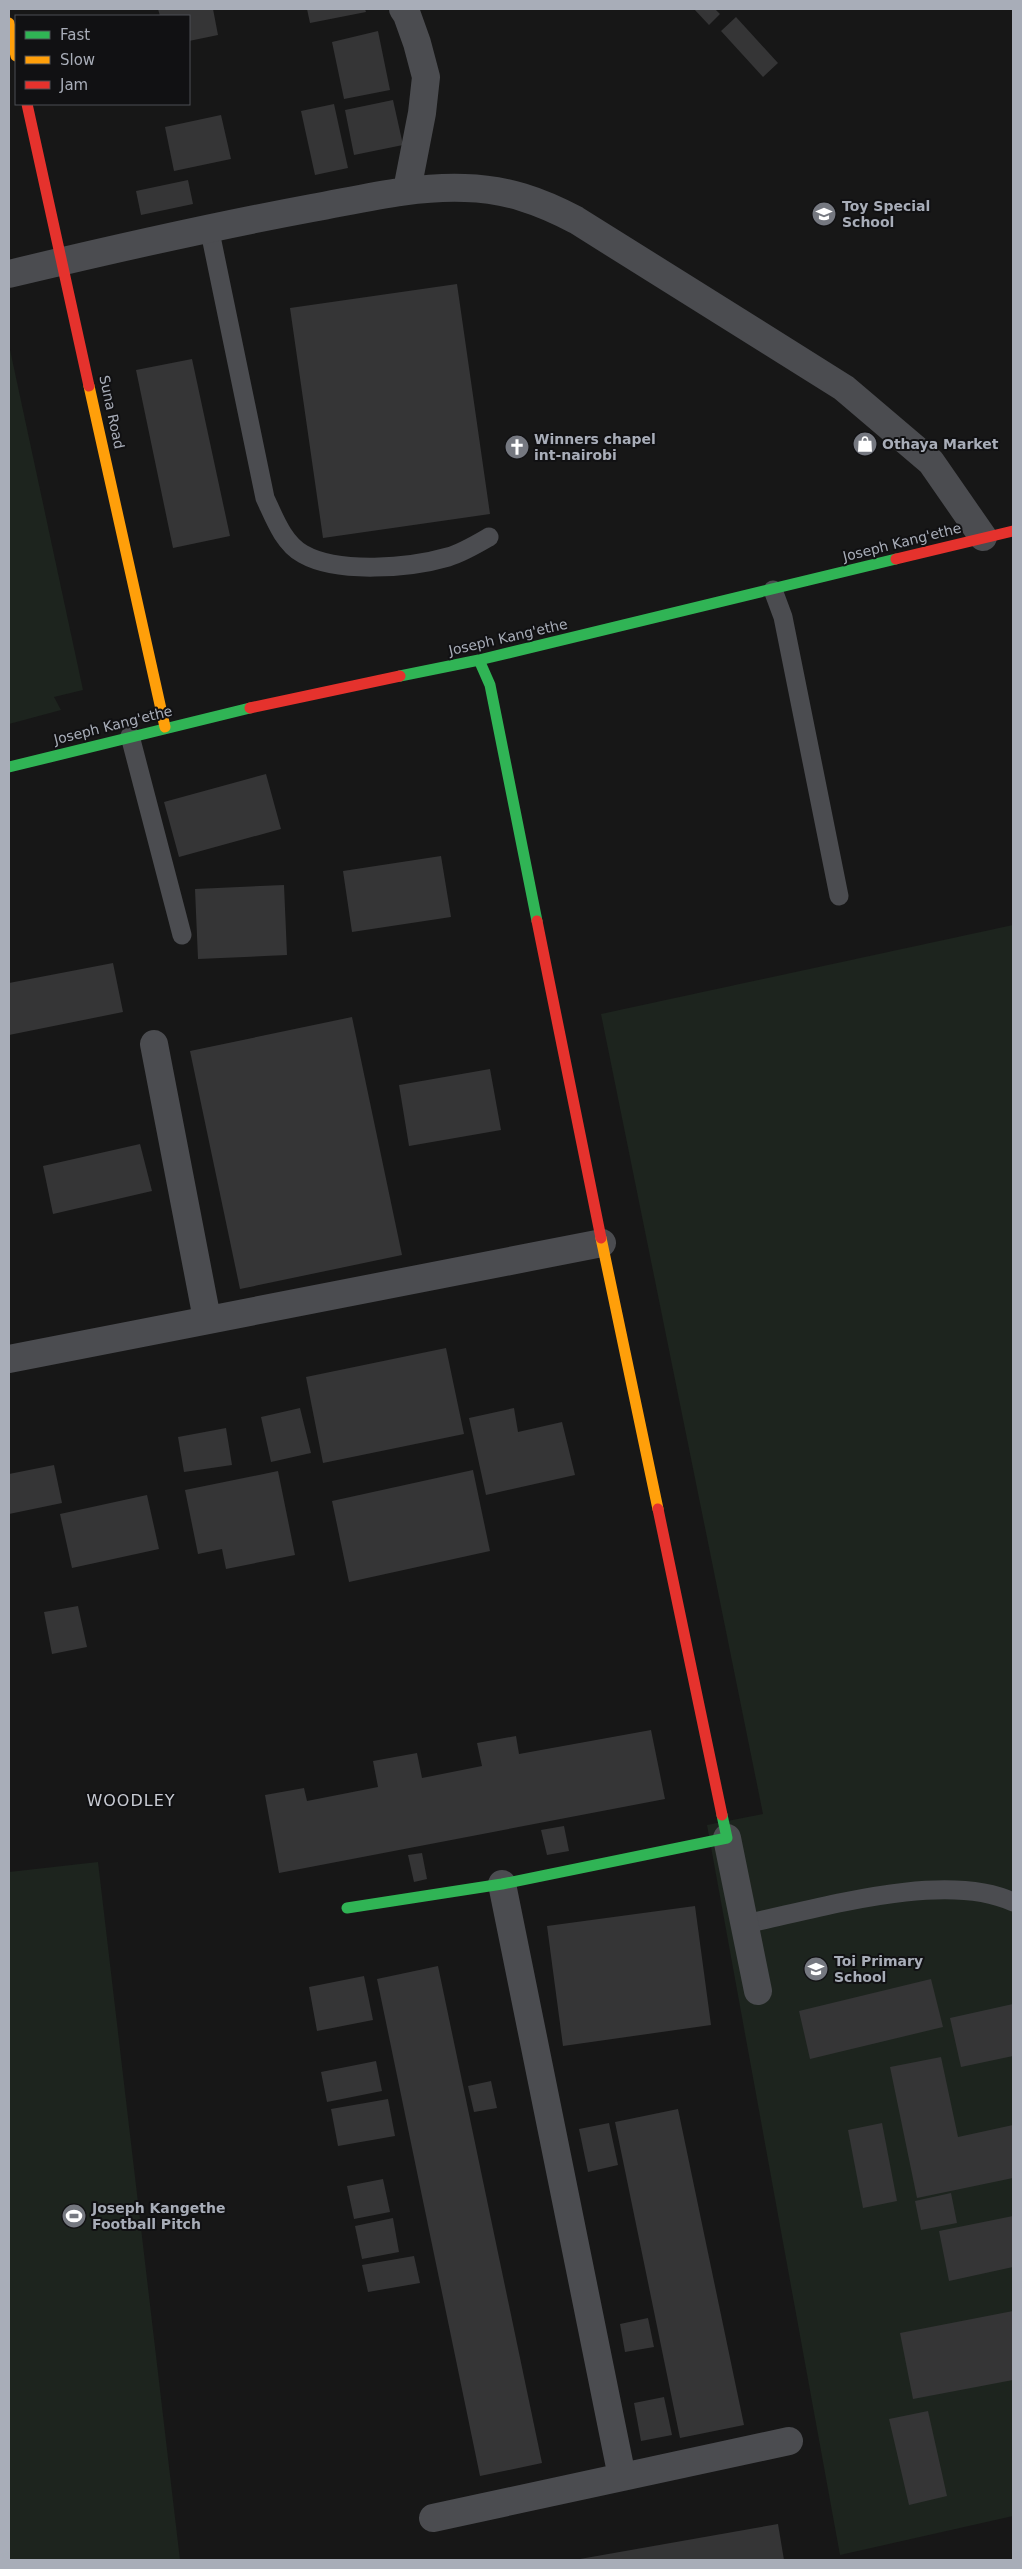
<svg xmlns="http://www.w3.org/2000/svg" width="1022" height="2569" viewBox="0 0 1022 2569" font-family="'DejaVu Sans',sans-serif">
<rect width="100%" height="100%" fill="#171717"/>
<!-- green -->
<path fill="#1d241e" d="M9,345L83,690L54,697L61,710L9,724Z
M1013,925V2516L840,2555L707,1825L763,1814L601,1014Z
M98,1862L180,2560H9V1872Z"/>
<!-- building -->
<path fill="#353536" d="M158,9H213L218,35L189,41V16H160Z
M307,9H365L366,12L310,23Z
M694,9H715L720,14L709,25Z
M736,17L778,63L763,77L721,31Z
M378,31L390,90L344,99L332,42Z
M393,100L403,145L354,155L345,110Z
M334,104L348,168L315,175L301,111Z
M221,115L231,159L174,171L165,127Z
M188,180L193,204L141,215L136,191Z
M457,284L490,514L323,538L290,308Z
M192,359L230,536L173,548L136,370Z
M266,774L281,829L179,857L164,802Z
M441,856L451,917L352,932L343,871Z
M284,885L287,955L198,959L195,889Z
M113,963L123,1012L9,1035V983Z
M352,1017L402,1255L240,1289L190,1051Z
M490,1069L501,1130L409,1146L399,1085Z
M140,1144L152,1191L53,1214L43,1166Z
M446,1348L464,1434L323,1463L306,1377Z
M300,1408L311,1453L271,1462L261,1417Z
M514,1408L518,1432L562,1422L575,1475L486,1495L469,1418Z
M226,1428L232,1465L184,1472L178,1437Z
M54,1465L62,1503L9,1514V1474Z
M473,1470L490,1551L349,1582L332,1501Z
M278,1471L295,1555L226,1569L222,1549L198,1554L185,1490Z
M147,1495L159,1549L72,1568L60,1514Z
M78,1606L87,1647L52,1654L44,1612Z
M651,1730L665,1799L279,1873L265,1795L304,1788L307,1801L378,1787L373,1761L417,1753L422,1778L482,1766L477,1743L516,1736L519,1754Z
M564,1826L569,1851L547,1855L541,1830Z
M422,1853L427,1879L414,1882L408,1855Z
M695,1906L711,2025L563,2046L547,1926Z
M438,1966L542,2463L480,2476L377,1979Z
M364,1976L373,2020L317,2031L309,1987Z
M931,1979L943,2027L810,2059L799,2011Z
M1013,2004V2056L961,2067L950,2018Z
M941,2057L958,2137L1013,2125V2178L917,2198L890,2067Z
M376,2061L382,2091L327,2102L321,2072Z
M491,2081L497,2108L474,2112L468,2086Z
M388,2099L395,2136L338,2146L331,2109Z
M678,2109L744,2425L680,2438L615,2122Z
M609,2123L618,2165L588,2172L579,2129Z
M882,2123L897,2201L863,2208L848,2130Z
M383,2179L390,2212L354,2219L347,2186Z
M951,2193L957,2223L921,2230L915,2201Z
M1013,2216V2267L949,2281L939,2231Z
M393,2218L399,2252L362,2259L355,2226Z
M414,2256L420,2283L368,2292L362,2265Z
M1013,2311V2380L913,2399L900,2333Z
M648,2318L654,2347L625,2352L620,2324Z
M664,2397L672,2435L641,2441L634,2403Z
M928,2411L947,2496L909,2505L889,2419Z
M778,2524L784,2560H581L580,2559Z"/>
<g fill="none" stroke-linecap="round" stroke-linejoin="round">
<!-- lane -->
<path stroke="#4b4c50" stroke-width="19" d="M209,227L265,498C274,517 283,543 303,554C338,574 410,568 448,557C462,553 477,544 489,537
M773,590L783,617L839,896
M130,736L182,935
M745,1924C818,1909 944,1870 1013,1902"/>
<!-- street -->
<path stroke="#4b4c50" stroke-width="28" d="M403,9L407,15L417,43L426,77L422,113L407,190
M9,274C109,250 210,227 312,208C362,199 413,186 465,188C506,189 540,201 576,220L844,388L931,462L983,537
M154,1044L207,1319
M9,1359L602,1243
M727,1838L758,1991
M502,1884L622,2477
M433,2518L789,2441"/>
<!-- fast -->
<path stroke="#30b455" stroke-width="11" d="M479,660L490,685L537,921
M400,676L479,660L896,559
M9,767L250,708
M347,1908L502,1884L727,1838L722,1815"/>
<!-- slow -->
<path stroke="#ff9f0a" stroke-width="11" d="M9,23L16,56
M89,386L165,727
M601,1238L658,1509"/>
<!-- jam -->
<path stroke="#e5322d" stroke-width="11" d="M27,104L89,386
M896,559L1013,531
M250,708L400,676
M537,921L601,1238
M658,1509L722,1815"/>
</g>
<!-- icons -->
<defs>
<symbol id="school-disc" viewBox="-11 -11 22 22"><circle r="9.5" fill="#757880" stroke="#111113"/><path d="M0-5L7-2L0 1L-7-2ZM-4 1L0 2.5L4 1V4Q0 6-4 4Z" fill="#fff"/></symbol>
<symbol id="shop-disc" viewBox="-11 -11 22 22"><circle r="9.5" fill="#757880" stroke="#111113"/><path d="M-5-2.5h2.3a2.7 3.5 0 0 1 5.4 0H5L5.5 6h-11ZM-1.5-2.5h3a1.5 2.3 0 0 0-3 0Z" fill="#fff"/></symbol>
<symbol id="church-disc" viewBox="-11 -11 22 22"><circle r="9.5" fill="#757880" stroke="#111113"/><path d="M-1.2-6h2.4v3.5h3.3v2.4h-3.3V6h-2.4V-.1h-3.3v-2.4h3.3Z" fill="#fff"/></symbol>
<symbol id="stadium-disc" viewBox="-11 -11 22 22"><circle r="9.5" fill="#757880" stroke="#111113"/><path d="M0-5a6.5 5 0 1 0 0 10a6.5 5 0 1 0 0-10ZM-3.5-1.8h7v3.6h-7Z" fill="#fff"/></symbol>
</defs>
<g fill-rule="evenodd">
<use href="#school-disc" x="810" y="200" width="28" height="28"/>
<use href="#shop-disc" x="851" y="430" width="28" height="28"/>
<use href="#church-disc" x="503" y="433" width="28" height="28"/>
<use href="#school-disc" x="802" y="1955" width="28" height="28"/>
<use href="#stadium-disc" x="60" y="2202" width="28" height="28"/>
</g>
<g text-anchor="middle" stroke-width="4" stroke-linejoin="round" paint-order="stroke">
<!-- poi labels -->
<g font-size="14" font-weight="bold" fill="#a8adb8" stroke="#111113" text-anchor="start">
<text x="842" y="211">Toy Special<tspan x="842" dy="16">School</tspan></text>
<text x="534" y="444">Winners chapel<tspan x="534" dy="16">int-nairobi</tspan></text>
<text x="882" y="449">Othaya Market</text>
<text x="834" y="1966">Toi Primary<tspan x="834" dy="16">School</tspan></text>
<text x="92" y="2213">Joseph Kangethe<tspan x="92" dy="16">Football Pitch</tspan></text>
</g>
<!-- street labels -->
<g font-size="14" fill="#a8adb8" stroke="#111113">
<text transform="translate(112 412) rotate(78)" y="5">Suna Road</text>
<text transform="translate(902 542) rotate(-14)" y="5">Joseph Kang'ethe</text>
<text transform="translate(508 637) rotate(-13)" y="5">Joseph Kang'ethe</text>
<text transform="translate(113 725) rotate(-14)" y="5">Joseph Kang'ethe</text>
</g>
<!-- quarter labels -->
<g font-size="16" letter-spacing="1" fill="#c9ccd4" stroke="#111113">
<text x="131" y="1806">WOODLEY</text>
</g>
</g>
<!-- border -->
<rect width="1022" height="2569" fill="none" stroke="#a8adb8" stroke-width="20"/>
<!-- legend -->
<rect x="15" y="15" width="175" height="90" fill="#111113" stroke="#4d4f55"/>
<rect x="25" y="31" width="25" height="8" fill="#30b455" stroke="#4d4f55"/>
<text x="60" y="40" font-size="15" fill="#a8adb8">Fast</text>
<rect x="25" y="56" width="25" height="8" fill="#ff9f0a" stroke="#4d4f55"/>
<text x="60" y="65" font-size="15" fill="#a8adb8">Slow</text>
<rect x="25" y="81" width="25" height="8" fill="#e5322d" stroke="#4d4f55"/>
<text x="60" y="90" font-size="15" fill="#a8adb8">Jam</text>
</svg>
